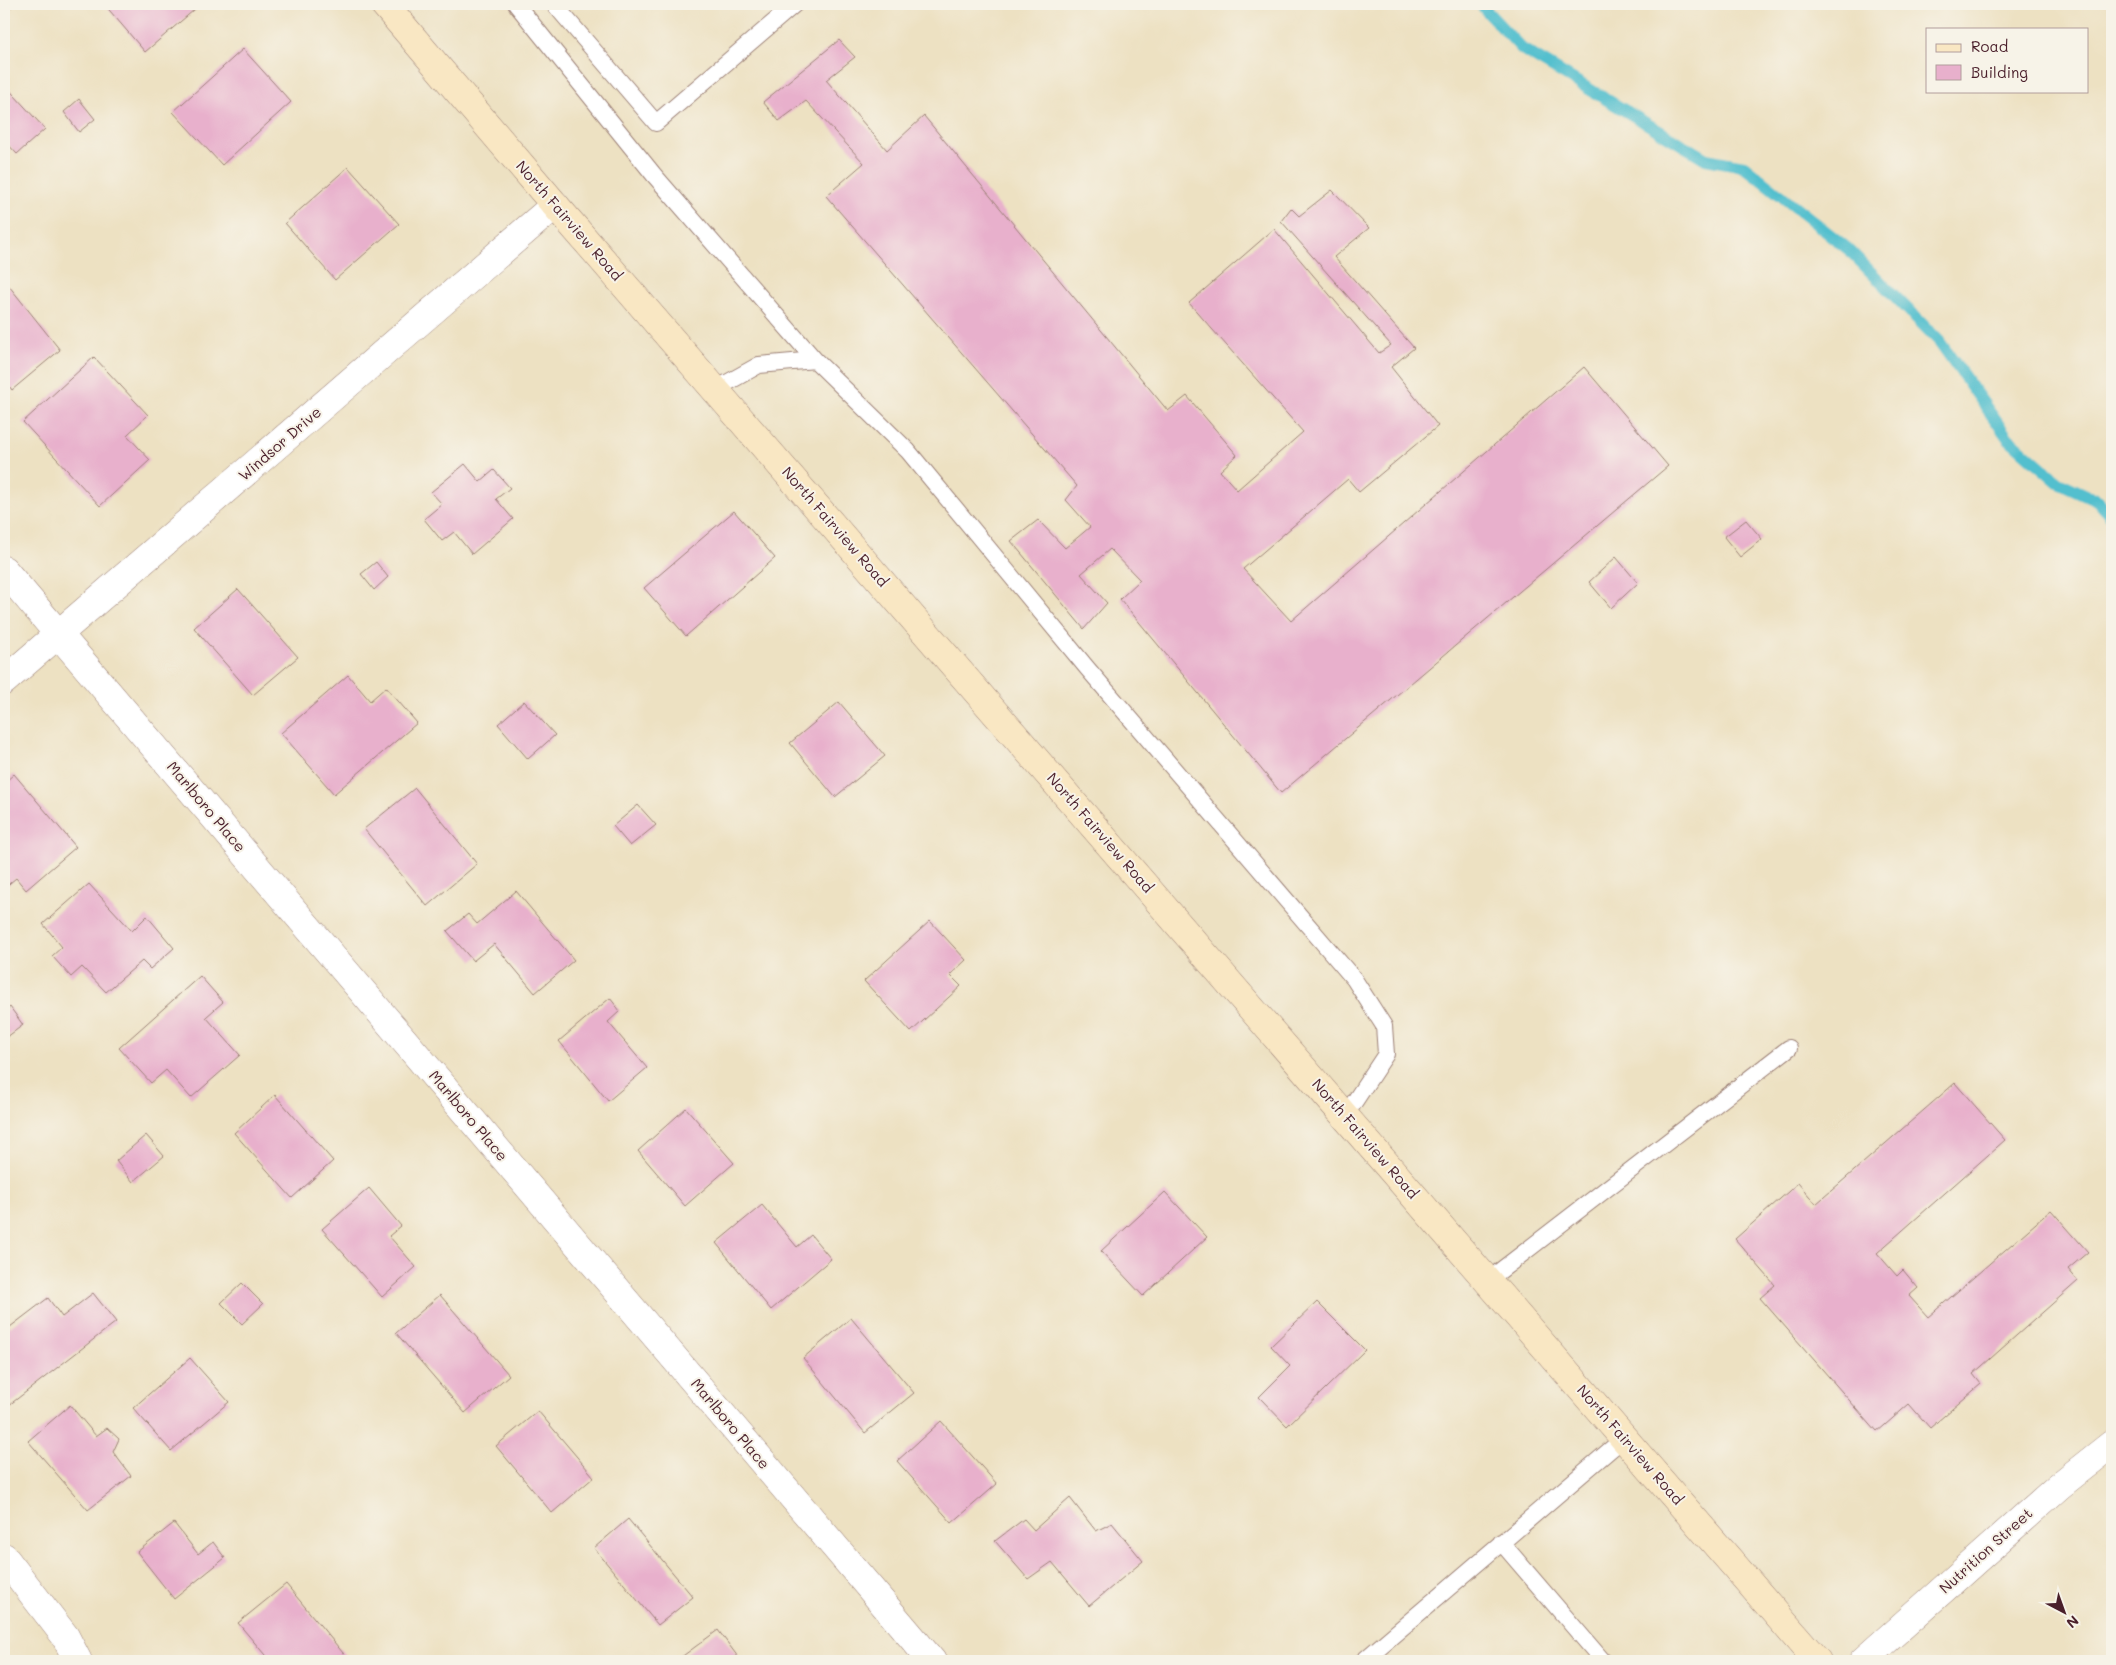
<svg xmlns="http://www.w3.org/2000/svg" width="2116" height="1665" viewBox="0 0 2116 1665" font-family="Mali,sans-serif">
<rect width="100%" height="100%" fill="#f7f3e8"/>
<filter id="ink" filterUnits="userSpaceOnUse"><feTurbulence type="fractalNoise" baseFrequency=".02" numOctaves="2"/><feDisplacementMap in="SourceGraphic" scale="10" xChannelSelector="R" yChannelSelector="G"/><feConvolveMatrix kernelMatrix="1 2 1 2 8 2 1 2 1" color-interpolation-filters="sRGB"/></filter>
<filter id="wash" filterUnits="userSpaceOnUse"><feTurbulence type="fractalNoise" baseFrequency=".0096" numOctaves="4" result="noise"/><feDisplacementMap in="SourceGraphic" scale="20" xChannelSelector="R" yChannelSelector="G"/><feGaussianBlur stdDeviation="1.12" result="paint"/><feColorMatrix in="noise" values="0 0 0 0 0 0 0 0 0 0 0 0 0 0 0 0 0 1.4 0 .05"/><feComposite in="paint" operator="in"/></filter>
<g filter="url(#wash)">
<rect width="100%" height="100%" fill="#ede1c2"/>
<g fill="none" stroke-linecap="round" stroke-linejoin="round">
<!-- stream -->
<path stroke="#53bfce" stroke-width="12" d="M1480,4L1522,49L1706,159L1744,166L1848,249L1939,341L2008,438L2058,482L2097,500L2112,517"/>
</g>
<g id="blocks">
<!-- building -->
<path fill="#e8b0cc" d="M4,4H15L4,13Z
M104,4H201L145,52Z
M839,40L855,57L826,80L887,150L924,116L1168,411L1187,396L1237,455L1220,471L1237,490L1303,432L1189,303L1274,229L1379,353L1391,345L1281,221L1291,208L1299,216L1332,190L1369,228L1334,257L1414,348L1391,367L1438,426L1359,492L1348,479L1243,569L1291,621L1584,367L1668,466L1281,793L1120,599L1140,580L1110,549L1081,574L1107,603L1084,629L1011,541L1038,520L1065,548L1090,527L1066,500L1077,486L826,196L864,163L806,101L779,121L763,102Z
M243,49L291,102L222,165L173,112Z
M4,84L45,129L17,154L4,140Z
M79,99L95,119L79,132L64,112Z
M348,167L399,224L335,280L285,223Z
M9,286L60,350L12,390L4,379V290Z
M94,357L148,415L127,435L150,460L100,506L23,422Z
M465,464L480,482L494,470L510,488L496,499L513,519L472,554L454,532L442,541L424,519L442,504L431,492Z
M734,511L775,558L686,636L644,588Z
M1746,520L1762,539L1740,557L1724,537Z
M1616,557L1638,583L1611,608L1589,582Z
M376,562L388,577L374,590L361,574Z
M238,589L298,657L253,695L194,628Z
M348,675L370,701L386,687L417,723L334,794L281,733Z
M524,701L555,735L528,759L498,724Z
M839,702L885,756L835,797L790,743Z
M14,774L76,847L26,890L16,878L4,888V783Z
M415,788L477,864L427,906L364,829Z
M638,805L656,825L630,846L613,826Z
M89,884L132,931L147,916L174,948L150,969L142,961L106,992L82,967L71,977L52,956L62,947L43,924Z
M516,891L574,960L535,993L494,944L473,961L447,931L468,914L477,924Z
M930,921L966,960L950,975L961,986L911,1032L864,981Z
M200,976L223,1002L206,1017L240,1055L191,1098L166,1070L151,1083L119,1048Z
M610,998L620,1011L608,1022L647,1068L608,1101L559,1041Z
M10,1007L23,1025L7,1037L4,1033V1012Z
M1955,1083L2005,1140L1877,1253L1897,1276L1903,1270L1918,1288L1909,1296L1928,1317L2051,1210L2088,1252L2068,1269L2078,1281L1973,1374L1981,1384L1930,1428L1909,1404L1877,1432L1760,1298L1775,1285L1735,1239L1798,1183L1816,1204Z
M275,1095L333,1161L292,1198L234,1133Z
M686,1108L734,1163L685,1206L638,1151Z
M146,1135L164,1156L133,1182L116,1161Z
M369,1188L401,1226L389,1236L416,1267L382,1297L322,1229Z
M1165,1192L1207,1237L1143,1296L1101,1251Z
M762,1205L797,1247L811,1235L831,1259L771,1310L716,1243Z
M242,1283L263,1304L242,1324L221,1303Z
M93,1293L116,1322L4,1409V1318L10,1327L48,1298L62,1317Z
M440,1295L509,1375L465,1413L396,1333Z
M1317,1302L1365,1350L1287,1426L1259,1397L1290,1366L1271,1346Z
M851,1318L914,1393L865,1433L803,1358Z
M190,1358L229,1402L171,1451L133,1408Z
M70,1405L96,1436L107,1428L119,1439L113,1452L131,1476L88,1510L28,1441Z
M538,1411L594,1477L552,1513L496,1446Z
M941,1421L997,1484L952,1523L897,1461Z
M1070,1498L1096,1531L1112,1523L1143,1561L1089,1606L1052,1562L1028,1579L995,1541L1024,1519L1034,1530Z
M628,1519L693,1597L658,1625L594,1548Z
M174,1523L198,1554L213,1542L225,1558L174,1599L137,1552Z
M286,1584L348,1659L345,1661H270L238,1623Z
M718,1630L741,1661H676Z"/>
</g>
</g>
<g filter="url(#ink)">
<use href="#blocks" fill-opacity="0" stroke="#9c8076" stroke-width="1"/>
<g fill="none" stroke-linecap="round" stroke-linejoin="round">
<defs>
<path id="lane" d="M516,4L654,175L815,360L908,451L1087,668L1354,979L1384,1026L1386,1054L1345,1116
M554,4L656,123L795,4
M716,389L759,365L815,360
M1487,1281L1789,1048
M1501,1542L1603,1661
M1363,1661L1624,1438"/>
<path id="street" d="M4,570L932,1661
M4,681L555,205
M4,1557L65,1636L78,1661
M1863,1661L2059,1486L2112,1444"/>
<path id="secondary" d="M384,4L555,205L1817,1661"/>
</defs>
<!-- lane casing -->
<use href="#lane" stroke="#9c8076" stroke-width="18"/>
<!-- street casing -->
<use href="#street" stroke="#9c8076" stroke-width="29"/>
<!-- secondary casing -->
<use href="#secondary" stroke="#9c8076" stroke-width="29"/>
<!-- lane -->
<use href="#lane" stroke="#fff" stroke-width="16"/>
<!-- street -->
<use href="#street" stroke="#fff" stroke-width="28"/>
<!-- secondary -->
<use href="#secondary" stroke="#f9e7c3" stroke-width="28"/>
</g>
</g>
<g text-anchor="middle" stroke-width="4" stroke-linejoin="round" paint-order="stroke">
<!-- street labels -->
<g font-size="15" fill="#4a1f2b" stroke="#f7f3e8">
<text transform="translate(569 221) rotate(49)" y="5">North Fairview Road</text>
<text transform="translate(280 444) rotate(-41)" y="5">Windsor Drive</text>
<text transform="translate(835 527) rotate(49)" y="5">North Fairview Road</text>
<text transform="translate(206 807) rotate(50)" y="5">Marlboro Place</text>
<text transform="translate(1100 833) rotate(49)" y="5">North Fairview Road</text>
<text transform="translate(468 1116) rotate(50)" y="5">Marlboro Place</text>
<text transform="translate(1365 1139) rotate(49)" y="5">North Fairview Road</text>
<text transform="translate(730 1424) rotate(50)" y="5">Marlboro Place</text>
<text transform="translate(1630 1445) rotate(49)" y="5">North Fairview Road</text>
<text transform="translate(1986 1551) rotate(-42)" y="5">Nutrition Street</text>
</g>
</g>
<!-- margin -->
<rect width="2116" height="1665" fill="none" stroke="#f7f3e8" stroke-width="20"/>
<!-- legend -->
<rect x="1926" y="28" width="162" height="65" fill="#f7f3e8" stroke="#b29e9c"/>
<rect x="1936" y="44" width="25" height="8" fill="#f9e7c3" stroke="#b29e9c"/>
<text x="1971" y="52" font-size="15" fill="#4a1f2b">Road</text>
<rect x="1936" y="65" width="25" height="15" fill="#e8b0cc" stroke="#b29e9c"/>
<text x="1971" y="78" font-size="15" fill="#4a1f2b">Building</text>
<!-- north arrow -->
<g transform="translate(2064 1612) rotate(139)" stroke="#f7f3e8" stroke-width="4" paint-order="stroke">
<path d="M0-4L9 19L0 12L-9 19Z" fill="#4a1f2b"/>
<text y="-8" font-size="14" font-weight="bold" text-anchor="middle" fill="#4a1f2b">N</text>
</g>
</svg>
